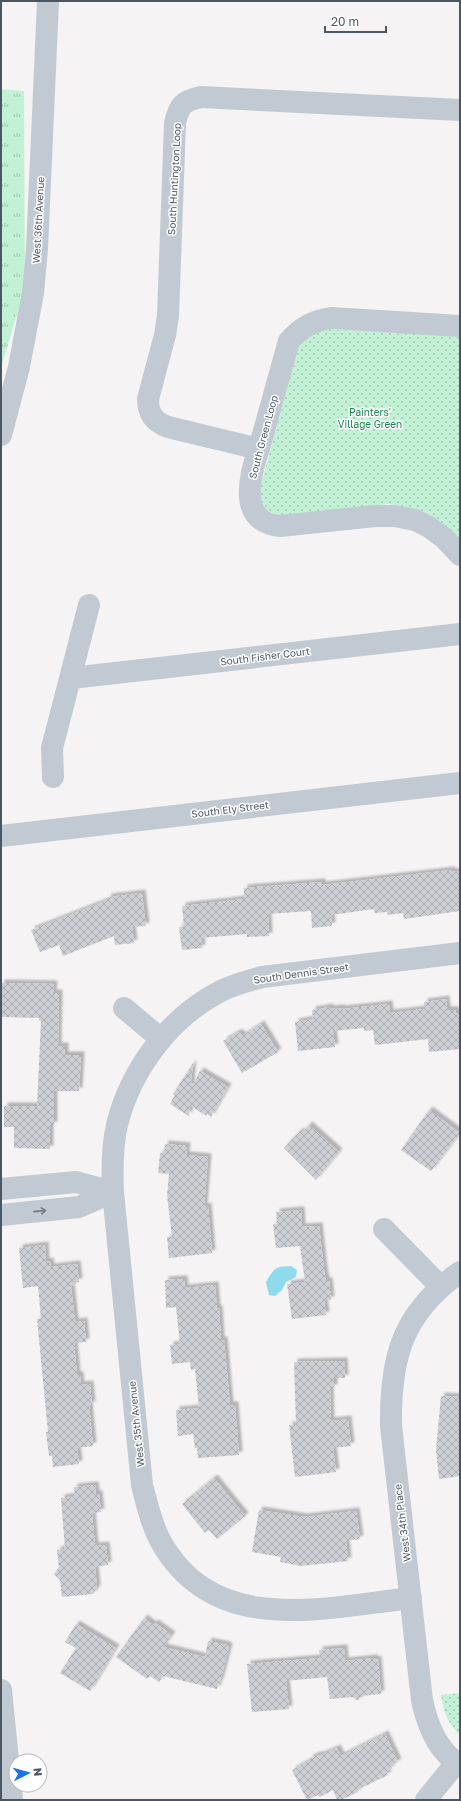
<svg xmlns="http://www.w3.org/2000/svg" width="461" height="1801" viewBox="0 0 461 1801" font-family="'Golos Text',sans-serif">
<defs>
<pattern id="grass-tufts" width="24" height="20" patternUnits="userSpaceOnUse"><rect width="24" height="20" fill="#c3f1d5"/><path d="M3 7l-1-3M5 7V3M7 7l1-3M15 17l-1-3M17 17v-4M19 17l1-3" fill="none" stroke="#a0c6b0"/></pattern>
<pattern id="park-dots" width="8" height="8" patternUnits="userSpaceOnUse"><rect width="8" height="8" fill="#c3f1d5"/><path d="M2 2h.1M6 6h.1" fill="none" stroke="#a0c6b0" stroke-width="1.8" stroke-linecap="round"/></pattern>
<pattern id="building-cross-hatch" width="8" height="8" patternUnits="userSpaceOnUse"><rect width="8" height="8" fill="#cdcfd5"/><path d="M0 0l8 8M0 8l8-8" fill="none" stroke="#a8abb0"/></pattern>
<filter id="shadow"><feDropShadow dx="3.5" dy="-3.5" stdDeviation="1" flood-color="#0004"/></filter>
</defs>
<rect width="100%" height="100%" fill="#f5f3f3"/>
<!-- grass -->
<path fill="url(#grass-tufts)" d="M1,89L24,91L25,287L1,368Z"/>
<!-- park -->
<path fill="url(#park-dots)" d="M327,329L460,336V540L410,509L389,504L283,515C265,513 259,505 260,488L298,349L306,336Z
M460,1693V1735C447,1723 444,1712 441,1695Z"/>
<!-- water -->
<path fill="#90daee" d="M291,1266L297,1270L296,1277L286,1282L282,1290L275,1296L269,1295L266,1282C275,1267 275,1267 291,1266Z"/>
<!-- building -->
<path fill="url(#building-cross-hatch)" filter="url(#shadow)" d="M451,870L452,872L460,871V911L404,919L403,913L387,915V912L375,913L374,909L331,915L332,926L312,928L311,911L268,914L269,936L247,937V934L201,938L202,948L182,950L179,927H184L182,906L244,899V888L322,882V885Z
M142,893L146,926L132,927L134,943L115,945L114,936L63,956L59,945L40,952L31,930L108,900V897Z
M1,983L54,984L53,993H59L58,1046H65V1055H81L79,1091H54V1125H50V1149L14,1148V1127H4V1106H37L41,1021H39V1018L1,1017Z
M446,999L447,1010H455L456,1013H460V1049L429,1052L428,1039L375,1045L373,1030L364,1031V1028L333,1031L335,1047L298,1051L295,1022L313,1019L312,1010L330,1007V1009L341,1008L342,1009L389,1004L390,1013L424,1009V1002Z
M261,1024L278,1052L242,1073L223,1041L239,1032L242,1036Z
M193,1063L191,1083L193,1084L200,1071L228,1087L211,1117L207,1114L206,1116L190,1105L189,1116L170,1104L175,1095L173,1094Z
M429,1110L460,1133L431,1171L401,1150Z
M309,1125L339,1152L316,1180L284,1148L300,1131L302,1133Z
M165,1144L187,1146L186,1155L208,1157L204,1207L208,1206L212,1253L169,1258L167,1237H172L167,1195L169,1174L158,1173L160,1153H164Z
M301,1210L302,1227L319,1226L324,1270L326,1281H329L331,1300H324L326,1315L292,1319L287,1284L305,1282L300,1246L276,1248L273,1224H277L276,1212Z
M45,1245L46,1262L50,1261L51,1267L77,1264L79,1282H74V1286H71L75,1322L84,1321L86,1342L74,1343L77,1375H80L81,1385L90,1384L92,1405H89L93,1446L77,1448L79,1464L53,1467L52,1456H49L46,1432H48L37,1319H41L38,1286L23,1288L19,1248Z
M184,1279L185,1288L215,1285L217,1309L219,1308L221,1340H224L230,1405H235L239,1455L198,1458L197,1448H195L193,1434L178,1436L176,1410L199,1408L195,1369L191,1370L190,1362L172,1364L170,1345L180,1344L176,1307L166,1308L165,1280Z
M344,1361L345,1378H334V1388H330L331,1421L348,1419L351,1446L333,1448L336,1472L295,1477L289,1425H296L294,1362Z
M441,1396L460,1397V1476L439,1479L436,1450Z
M214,1478L245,1516L217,1539L209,1530L205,1533L182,1504Z
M95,1485L96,1494H99L101,1512L92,1513L95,1546L106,1545L108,1565L95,1567L97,1588L93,1594L62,1597L60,1580L54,1574L59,1567L57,1550L65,1549L61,1498L75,1496L74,1487Z
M259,1510L304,1517L356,1511L360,1539L346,1541L348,1561L301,1566L280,1562L281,1557L252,1552Z
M144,1618L153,1625L155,1623L172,1635L163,1647L205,1657L208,1641L227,1645L229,1647L220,1682H219L217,1689L163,1676L159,1682L150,1676L147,1679L116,1657Z
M76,1624L116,1648L90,1691L60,1673L76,1648L65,1642Z
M344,1648L345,1661L374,1658L375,1660L378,1659L381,1694L361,1696L358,1701L353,1697L330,1699L327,1677L286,1681L289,1709L252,1712L247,1664L320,1658L319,1650Z
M385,1734L398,1762L390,1766L392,1768L386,1771L388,1775L357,1790L358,1792L341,1800H337L333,1790L320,1797L318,1795L307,1800L292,1770L309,1761L310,1758L317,1755H321L337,1748L341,1756Z"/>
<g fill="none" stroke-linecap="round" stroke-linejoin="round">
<!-- minor -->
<path stroke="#c1cad2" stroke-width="22" d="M460,326L332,318C314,320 301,327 289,341C280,373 271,406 262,438C257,456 248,478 250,498C252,516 263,524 280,526L375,516H395L415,520L429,527L444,538L460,555
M1,435L19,367L33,293L37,249L48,1
M259,449L168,427C154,422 148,414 148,399L165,335L168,316L175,123C179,105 183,101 201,97L460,110
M71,678L460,634
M53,777L52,748L89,605
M1,836L460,783
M124,1008L161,1039
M1,1189L76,1182L113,1192
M1,1215L79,1207L113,1192
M384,1229L440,1286
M460,1272C402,1313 390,1358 391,1426L422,1700C427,1724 437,1751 460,1765
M411,1598C322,1608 215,1637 161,1542C151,1524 147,1504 142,1485L113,1192C112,1169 112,1146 117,1125C130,1071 169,1018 219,992C232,985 247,981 262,977L460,953
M1,1690L12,1800
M426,1800L456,1763"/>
</g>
<!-- one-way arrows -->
<defs><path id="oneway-shaft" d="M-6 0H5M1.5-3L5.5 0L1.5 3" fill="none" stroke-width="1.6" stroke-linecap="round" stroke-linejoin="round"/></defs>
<use stroke="#6e7983" href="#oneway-shaft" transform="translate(40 1211) rotate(-6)"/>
<g text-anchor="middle" stroke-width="3" stroke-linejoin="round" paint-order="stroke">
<!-- street labels -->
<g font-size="10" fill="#4a5661" stroke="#fff">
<text transform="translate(174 179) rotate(-87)" y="4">South Huntington Loop</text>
<text transform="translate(38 220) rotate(-87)" y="4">West 36th Avenue</text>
<text transform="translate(263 437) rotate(-75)" y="4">South Green Loop</text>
<text transform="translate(265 656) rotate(-7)" y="4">South Fisher Court</text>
<text transform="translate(230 809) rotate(-7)" y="4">South Ely Street</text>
<text transform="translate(301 973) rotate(-8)" y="4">South Dennis Street</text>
<text transform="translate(136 1424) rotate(-96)" y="4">West 35th Avenue</text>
<text transform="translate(402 1523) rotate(-97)" y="4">West 34th Place</text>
</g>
<!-- park labels -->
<g font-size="10" fill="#17864f" stroke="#fff">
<text x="370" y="416">Painters'<tspan x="370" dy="12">Village Green</tspan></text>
</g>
</g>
<!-- border -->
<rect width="461" height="1801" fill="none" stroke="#4a5661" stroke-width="4"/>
<!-- north arrow -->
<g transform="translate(28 1773) rotate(84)"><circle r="19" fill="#ffffff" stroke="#b7bbc0"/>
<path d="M0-3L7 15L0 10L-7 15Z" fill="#1a73e8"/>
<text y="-6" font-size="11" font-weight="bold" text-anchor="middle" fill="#4a5661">N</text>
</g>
<!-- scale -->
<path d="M325 26v6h61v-6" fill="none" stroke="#4a5661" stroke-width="2"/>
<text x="331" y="26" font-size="12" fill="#4a5661" stroke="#ffffff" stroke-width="3" paint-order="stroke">20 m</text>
</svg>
